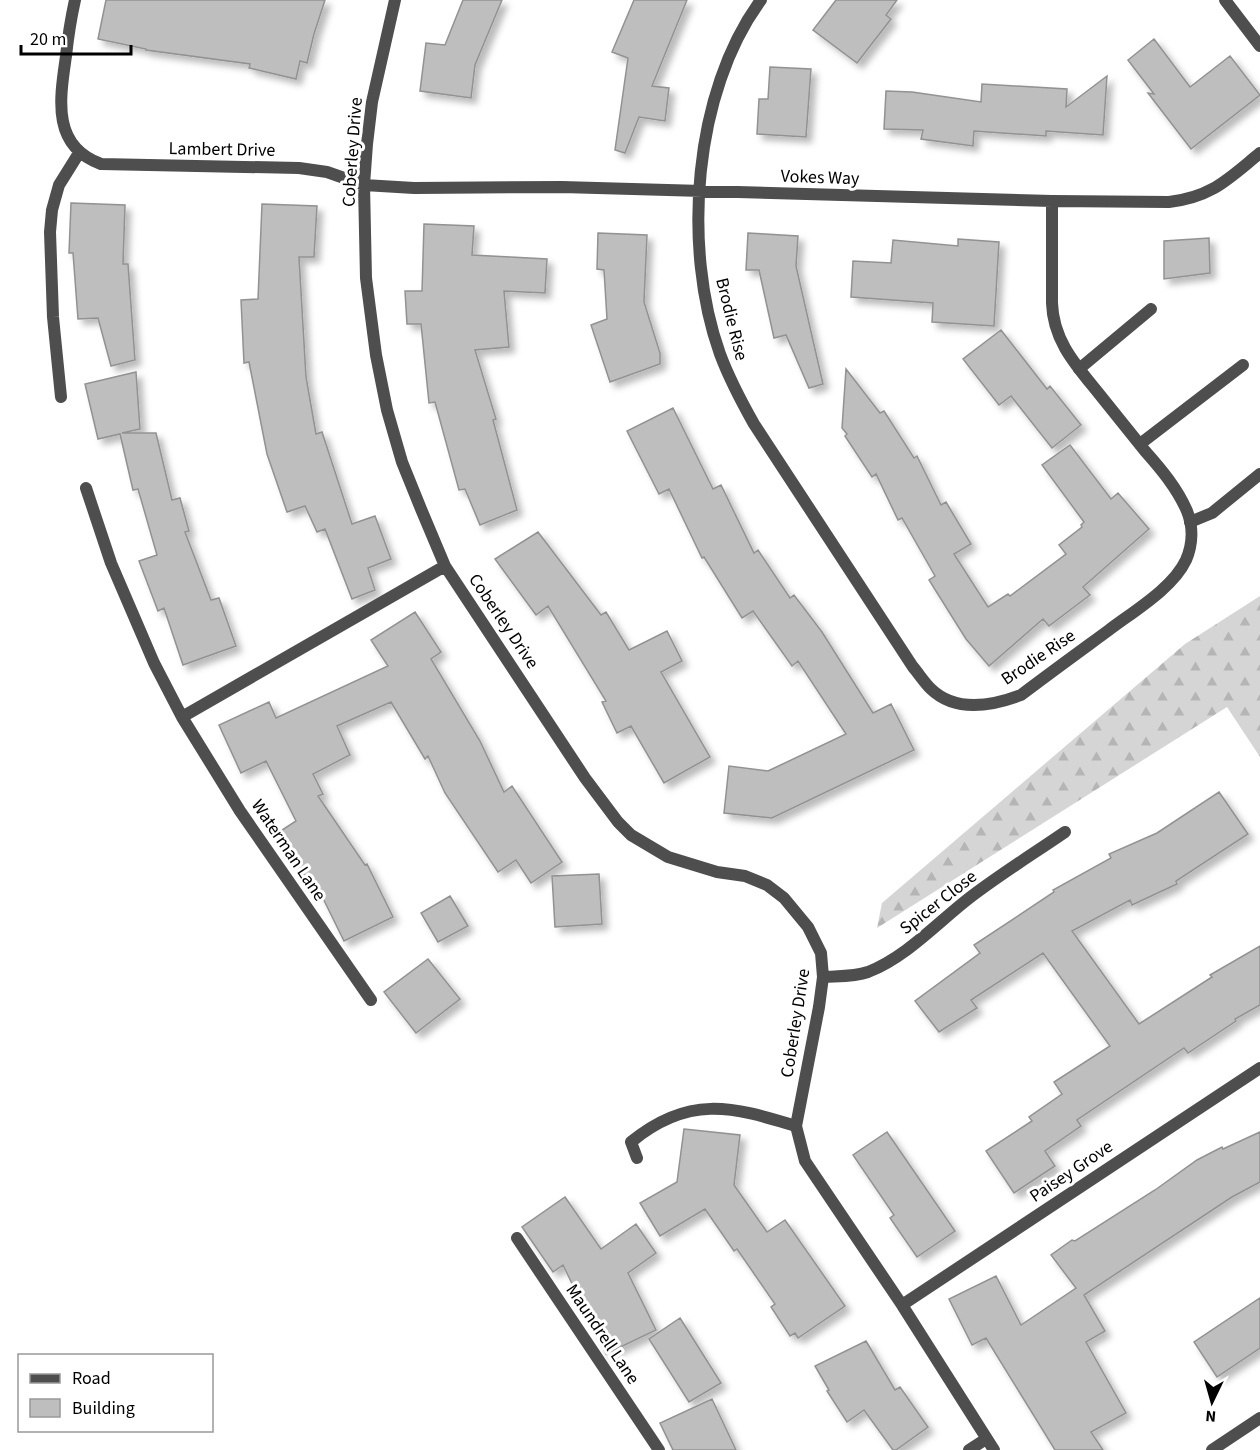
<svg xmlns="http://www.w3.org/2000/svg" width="1260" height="1450" viewBox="0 0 1260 1450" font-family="'Source Sans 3',sans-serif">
<defs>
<pattern id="forest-firs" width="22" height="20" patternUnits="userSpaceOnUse" patternTransform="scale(1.5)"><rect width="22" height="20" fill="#d5d5d5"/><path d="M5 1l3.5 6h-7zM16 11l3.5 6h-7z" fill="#b5b5b5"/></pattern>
<filter id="shadow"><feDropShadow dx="5.5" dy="5.5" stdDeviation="3" flood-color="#0004"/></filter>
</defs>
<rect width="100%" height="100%" fill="#fff"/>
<!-- forest -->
<path fill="url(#forest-firs)" d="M1260,596V757L1227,707L877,928L882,903L1185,644Z"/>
<!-- building -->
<path fill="#bebebe" stroke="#929292" stroke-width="1.5" filter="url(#shadow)" d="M106,0H325L314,34L307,63L300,61L296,79L249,68L250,64L146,50V49L98,39Z
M463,0H502L475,65L471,98L420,91L426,43L445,45Z
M634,0H687L652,86L669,88L665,121L639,117L625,153L615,150L628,58L612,52Z
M836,0H897L886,15L891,19L857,63L813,30Z
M1154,39L1190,87L1230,56L1260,95L1191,149L1148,93L1154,94L1128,60Z
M770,67L811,69L806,137L757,134L759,99H768Z
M1107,76L1103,135L1046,131V136L974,131L973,146L921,139L923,130L884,129L886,91L912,92L981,102L982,84L1067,89L1066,107Z
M71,203L125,205L123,264H128L135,360L111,366L98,318L78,319L73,253H69Z
M262,204L317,206L314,257H299L306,377L316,434L322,432L352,524L375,516L391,559L368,568L375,590L352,599L325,529L317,532L305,506L287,512L267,454L249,362L244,363L241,300L258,299Z
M424,224L474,226L472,255L547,259L545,293L504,291L509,347L475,350L496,419L493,420L517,510L480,525L465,489L459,490L435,402L429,403L421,324H407L405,291H422Z
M598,233L647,235L644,302L660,353V364L610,382L591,325L607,319L604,270L597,269Z
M748,233L798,236L796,266L823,384L809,388L786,335L774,338L759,270H746Z
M1209,238L1210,273L1164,279V241Z
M958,239L999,242L994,326L932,322L933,303L851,297L853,261L891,263L893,240L958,246Z
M1001,330L1047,389L1050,386L1081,425L1052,448L1011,396L999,405L963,359Z
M846,369L880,413L884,411L914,458L917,456L941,505L946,502L971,544L954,554L988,607L1008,594L1010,596L1066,554L1059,545L1082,527L1081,525L1084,522L1042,465L1070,445L1111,499L1118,493L1149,529L1083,587L1090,595L1049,626L1043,619L989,666L966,639L929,580L935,576L902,518L898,520L876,474L872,477L845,436L847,434L842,428Z
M136,372L140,429L122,433H156L172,500L180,498L189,531L185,532L211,600L219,598L236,646L183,665L164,608L158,611L139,561L157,555L138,489L133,490L120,434L98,439L85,384Z
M673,408L713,489L721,485L754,553L758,550L790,598L794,595L822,632L873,713L891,704L914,750L772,818L724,813L729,766L768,771L846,734L798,661L792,666L753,611L742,618L704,557L702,558L669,489L659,494L627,431Z
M538,532L601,615L606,612L629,650L667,631L682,661L661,672L710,757L664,783L631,726L617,733L602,702L606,701L548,606L536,615L495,559Z
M415,612L441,652L431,659L480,741L504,792L512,786L562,862L531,883L516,860L498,872L445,793L428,756L425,759L391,702L337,726L350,755L313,774L323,794L318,796L365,865L367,864L393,917L344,941L313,878L308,881L276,834L296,821L266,761L241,773L219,725L269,702L276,718L388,666L371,640Z
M1219,792L1248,834L1176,881L1177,884L1132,905L1130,900L1072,931L1139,1024L1212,977L1210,975L1260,946V1005L1235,1019L1236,1021L1188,1053L1184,1048L1077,1120L1081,1126L1045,1151L1055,1166L1014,1193L986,1151L1032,1121L1029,1117L1062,1094L1054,1082L1110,1046L1043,953L971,1000L977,1008L939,1032L915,1001L980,953L974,945L1054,892L1053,890L1111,858L1109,854L1157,833Z
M599,874L602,924L555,927L552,876Z
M450,896L468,926L438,942L421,913Z
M428,959L460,999L416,1033L384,992Z
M684,1129L740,1135L734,1185L767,1232L785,1220L845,1306L798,1338L795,1333L790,1336L771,1307L775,1304L737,1249L734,1251L705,1209L660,1236L640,1203L677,1182Z
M887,1132L955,1231L917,1257L890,1218L894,1215L853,1155Z
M1260,1132V1182L1232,1197L1084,1295L1105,1331L1086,1342L1126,1413L1091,1432L1103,1450H1055L986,1338L972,1345L949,1299L996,1276L1021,1325L1076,1288L1051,1255L1072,1240L1075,1241L1155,1190L1197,1160L1222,1147L1223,1149Z
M565,1197L601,1249L636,1224L656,1253L628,1273L656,1330L606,1354L563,1265L553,1272L522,1227Z
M1260,1298V1348L1217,1377L1194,1342Z
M680,1318L721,1383L689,1402L649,1339Z
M866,1341L895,1390L900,1387L928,1427L896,1450H893L864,1410L847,1422L827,1391L829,1390L815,1366Z
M712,1399L736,1450H673L660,1423Z"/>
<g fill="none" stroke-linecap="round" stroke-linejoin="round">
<!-- lane -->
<path stroke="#4e4e4e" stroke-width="12" d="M1079,369L1151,309
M1140,444L1243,365
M1190,522L1212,513L1260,474
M637,1158L631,1142C688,1095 731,1106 796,1126"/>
<!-- street -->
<path stroke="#4e4e4e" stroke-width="12" d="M75,0C71,18 68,37 66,56C60,98 51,146 101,164L299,168L327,172L364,185L414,188L562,187L1052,201L1169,202C1212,197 1228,179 1260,153
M395,0L372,102L367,144L364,185L366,278L376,355L387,410L402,462L421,509L445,566L585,778L618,822L631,835L668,857L717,872L745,876L767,885L784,898L808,927L821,953L823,977L819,1007L796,1126L805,1161L902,1305L994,1450
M761,0C693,92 682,248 720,354C729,378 741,401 754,424L913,667C919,674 924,682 931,689C956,713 992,706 1021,695C1050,673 1079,652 1109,630C1134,611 1173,588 1186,560C1193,544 1193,526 1187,511C1177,488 1161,469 1145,451C1129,431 1113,411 1096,390C1074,363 1053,339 1052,303V201
M1225,0L1260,46
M61,397L53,317L50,232L52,210L59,185L79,153
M86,488L111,563L154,663L182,717L240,811L371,1000
M182,717L445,566
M823,977C838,976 854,977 868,972C906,957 936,924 968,899C999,875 1033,854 1065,832
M517,1238L659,1450
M902,1305L1260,1068
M969,1450L986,1439
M1212,1450L1260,1418"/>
</g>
<g text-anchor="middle" stroke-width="6" stroke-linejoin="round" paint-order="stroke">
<!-- street labels -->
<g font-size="18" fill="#000" stroke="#fff">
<text transform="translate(222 149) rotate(1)" y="6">Lambert Drive</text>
<text transform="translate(352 152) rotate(-86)" y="6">Coberley Drive</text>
<text transform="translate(820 177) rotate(2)" y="6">Vokes Way</text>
<text transform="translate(732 319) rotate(76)" y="6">Brodie Rise</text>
<text transform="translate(504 621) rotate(56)" y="6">Coberley Drive</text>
<text transform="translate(1038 657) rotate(-34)" y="6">Brodie Rise</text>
<text transform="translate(289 850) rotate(56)" y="6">Waterman Lane</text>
<text transform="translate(938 902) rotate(-38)" y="6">Spicer Close</text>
<text transform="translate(795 1023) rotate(-81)" y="6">Coberley Drive</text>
<text transform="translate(1071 1171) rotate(-34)" y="6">Paisey Grove</text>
<text transform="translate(603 1334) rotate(56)" y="6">Maundrell Lane</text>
</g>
</g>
<!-- legend -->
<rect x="18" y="1354" width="195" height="78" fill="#ffffff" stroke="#999999" stroke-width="1.5"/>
<rect x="30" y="1374" width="30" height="9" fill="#4e4e4e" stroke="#999999" stroke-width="1.5"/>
<text x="72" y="1384" font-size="18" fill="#000000">Road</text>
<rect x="30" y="1399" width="30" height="18" fill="#bebebe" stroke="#999999" stroke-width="1.5"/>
<text x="72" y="1414" font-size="18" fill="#000000">Building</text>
<!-- north arrow -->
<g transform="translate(1212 1402) rotate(185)" stroke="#ffffff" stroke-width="4.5" paint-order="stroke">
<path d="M0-4.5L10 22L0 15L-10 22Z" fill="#000000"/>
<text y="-9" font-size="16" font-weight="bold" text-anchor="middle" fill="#000000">N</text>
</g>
<!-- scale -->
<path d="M21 45v9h110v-9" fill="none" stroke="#000000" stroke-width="3"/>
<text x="30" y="45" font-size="18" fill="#000000" stroke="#ffffff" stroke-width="4.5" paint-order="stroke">20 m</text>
</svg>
